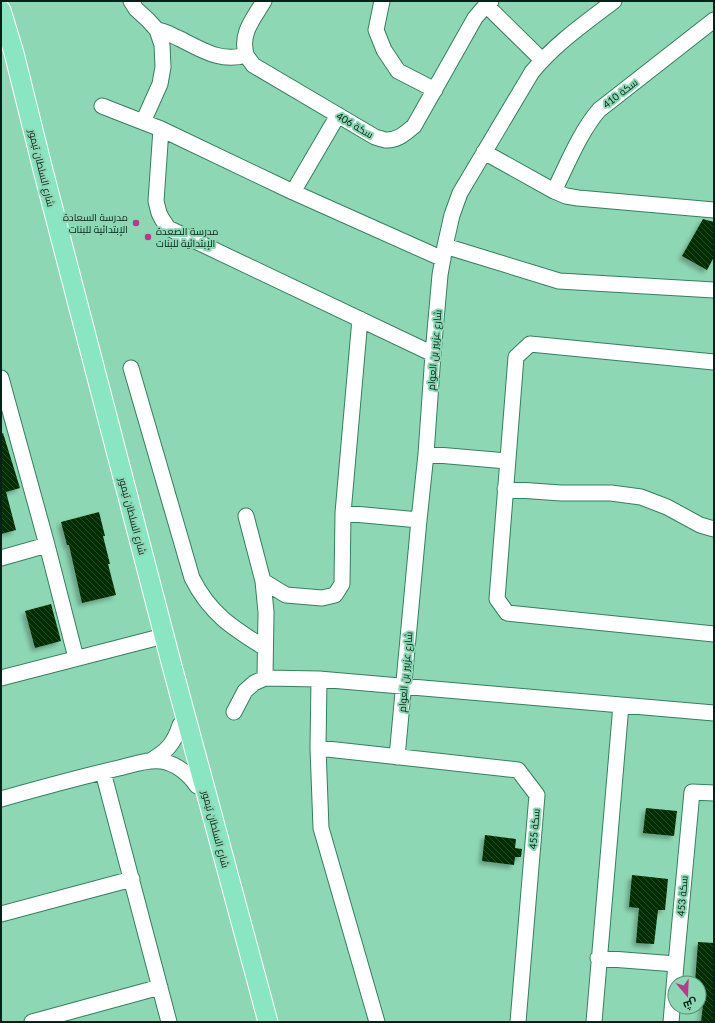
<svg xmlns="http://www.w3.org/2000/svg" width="715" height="1023" viewBox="0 0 715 1023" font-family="Lato,Cairo,sans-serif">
<defs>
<pattern id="building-back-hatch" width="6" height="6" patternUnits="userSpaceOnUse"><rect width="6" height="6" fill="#002f01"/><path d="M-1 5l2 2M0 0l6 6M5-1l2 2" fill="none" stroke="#244b26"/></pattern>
<filter id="shadow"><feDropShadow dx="-3.5" dy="3.5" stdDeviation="2" flood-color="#0004"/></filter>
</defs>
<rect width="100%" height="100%" fill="#8ed7b4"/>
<!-- building -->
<path fill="url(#building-back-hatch)" filter="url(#shadow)" d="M703,219L714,222V257L707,270L682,256Z
M3,433L20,488L6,492L16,530L1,534V434Z
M99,512L105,536H103L110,564H108L116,595L82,603L69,545H67L61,522Z
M51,604L61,641L35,648L25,611Z
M646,808L677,811L674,836L643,833Z
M485,835L516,839L515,848L522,849L521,857H515L514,865L482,861Z
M632,875L668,879L665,910H658L654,944L636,943L639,908L629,907Z
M698,942L714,943V1022H701L703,1005H699V983H695Z"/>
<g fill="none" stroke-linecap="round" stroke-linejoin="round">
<defs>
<path id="minor" d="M131,1L136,9L148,20L157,30L162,45L163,67L160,84L143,122
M264,1C254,18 240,33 246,54C247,58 251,61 253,65L375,137C378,138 382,139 385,140C397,141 406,133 414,126L475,18L486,5L491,1
M382,1L376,30L384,50L398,71L435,90
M486,5L542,60
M157,30C165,31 171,35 178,38C201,49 220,63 246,55
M102,106L161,129L293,192L443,259
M161,129L156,201L159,213L162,219L168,228L433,354
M484,152L554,191L566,196L578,198L714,210
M554,191C567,165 580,132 599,110L714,20
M293,192L338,115
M445,246L559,281L714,290
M714,362L530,344L516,357L497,599L507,613L714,634
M131,368L192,578C210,614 233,628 265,648
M1,378L47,545L76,658
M426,454L507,461
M505,489L561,493H611L641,497L667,507L700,525L714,529
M343,513L419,520
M246,516L263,581L286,595L322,598L335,595L342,584L343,513L360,319
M1,558L47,545
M263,581L266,612L265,678
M1,678L156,638
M319,679L318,748L321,828L377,1022
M234,712L245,691L254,683L265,678L319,679L714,713
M318,748L518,770L537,795L518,1022
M397,757L419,520L426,454L433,354L440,275L445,246L452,215L460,193L532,72C555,44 585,23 614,1
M150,761C166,752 174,744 180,725
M103,772L169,1022
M1,799C40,788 80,777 119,768C132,765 147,759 161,761C177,764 188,773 197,786
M1,914L132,879
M598,958L676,964
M32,1022L160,987
M594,1022L621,705
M671,1022L676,964L692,792L714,793"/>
<path id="major" d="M1,10L14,53L43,170L172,666L268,1022"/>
</defs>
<!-- minor casing -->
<use href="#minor" stroke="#367e5f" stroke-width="17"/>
<!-- major casing -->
<use href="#major" stroke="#fff" stroke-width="21"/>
<!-- minor -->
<use href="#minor" stroke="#fff" stroke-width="15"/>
<!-- major -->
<use href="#major" stroke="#89e5c2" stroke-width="19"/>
</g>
<!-- markers -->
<g fill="#b33a8d" stroke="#8ed7b4" stroke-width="1.5">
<circle cx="136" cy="223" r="4"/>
<circle cx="148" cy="237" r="4"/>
</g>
<g text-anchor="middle" stroke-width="4" stroke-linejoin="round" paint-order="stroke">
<!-- street labels -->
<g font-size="10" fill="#042316" stroke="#8ed7b4">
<text transform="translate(620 93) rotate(-38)" y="4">سكة 410</text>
<text transform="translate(355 125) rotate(30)" y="4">سكة 406</text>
<text transform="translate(42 168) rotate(76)" y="4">شارع السلطان تيمور</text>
<text transform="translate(434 350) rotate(-85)" y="4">شارع عزبير بن العوام</text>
<text transform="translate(133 516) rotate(75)" y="4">شارع السلطان تيمور</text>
<text transform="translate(405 672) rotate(-85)" y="4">شارع عزبير بن العوام</text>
<text transform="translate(216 829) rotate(75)" y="4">شارع السلطان تيمور</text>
<text transform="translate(534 829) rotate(-85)" y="4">سكة 455</text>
<text transform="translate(682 896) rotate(-85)" y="4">سكة 453</text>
</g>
<!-- poi labels -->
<g font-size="10" fill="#042316" stroke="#8ed7b4" text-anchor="end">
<text x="128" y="221">مدرسة السعادة<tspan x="128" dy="12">الإبتدائية للبنات</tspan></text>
<text x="156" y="235" text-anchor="start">مدرسة الصعدة<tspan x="156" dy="12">الإبتدائية للبنات</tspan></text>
</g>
</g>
<!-- border -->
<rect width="715" height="1023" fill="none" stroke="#042316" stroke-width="4"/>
<!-- north arrow -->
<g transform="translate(687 995) rotate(161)"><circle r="19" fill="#8ed7b4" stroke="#578f75"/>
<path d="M0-3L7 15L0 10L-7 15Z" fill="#b33a8d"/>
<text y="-6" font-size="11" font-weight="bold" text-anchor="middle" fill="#042316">ش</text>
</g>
</svg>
